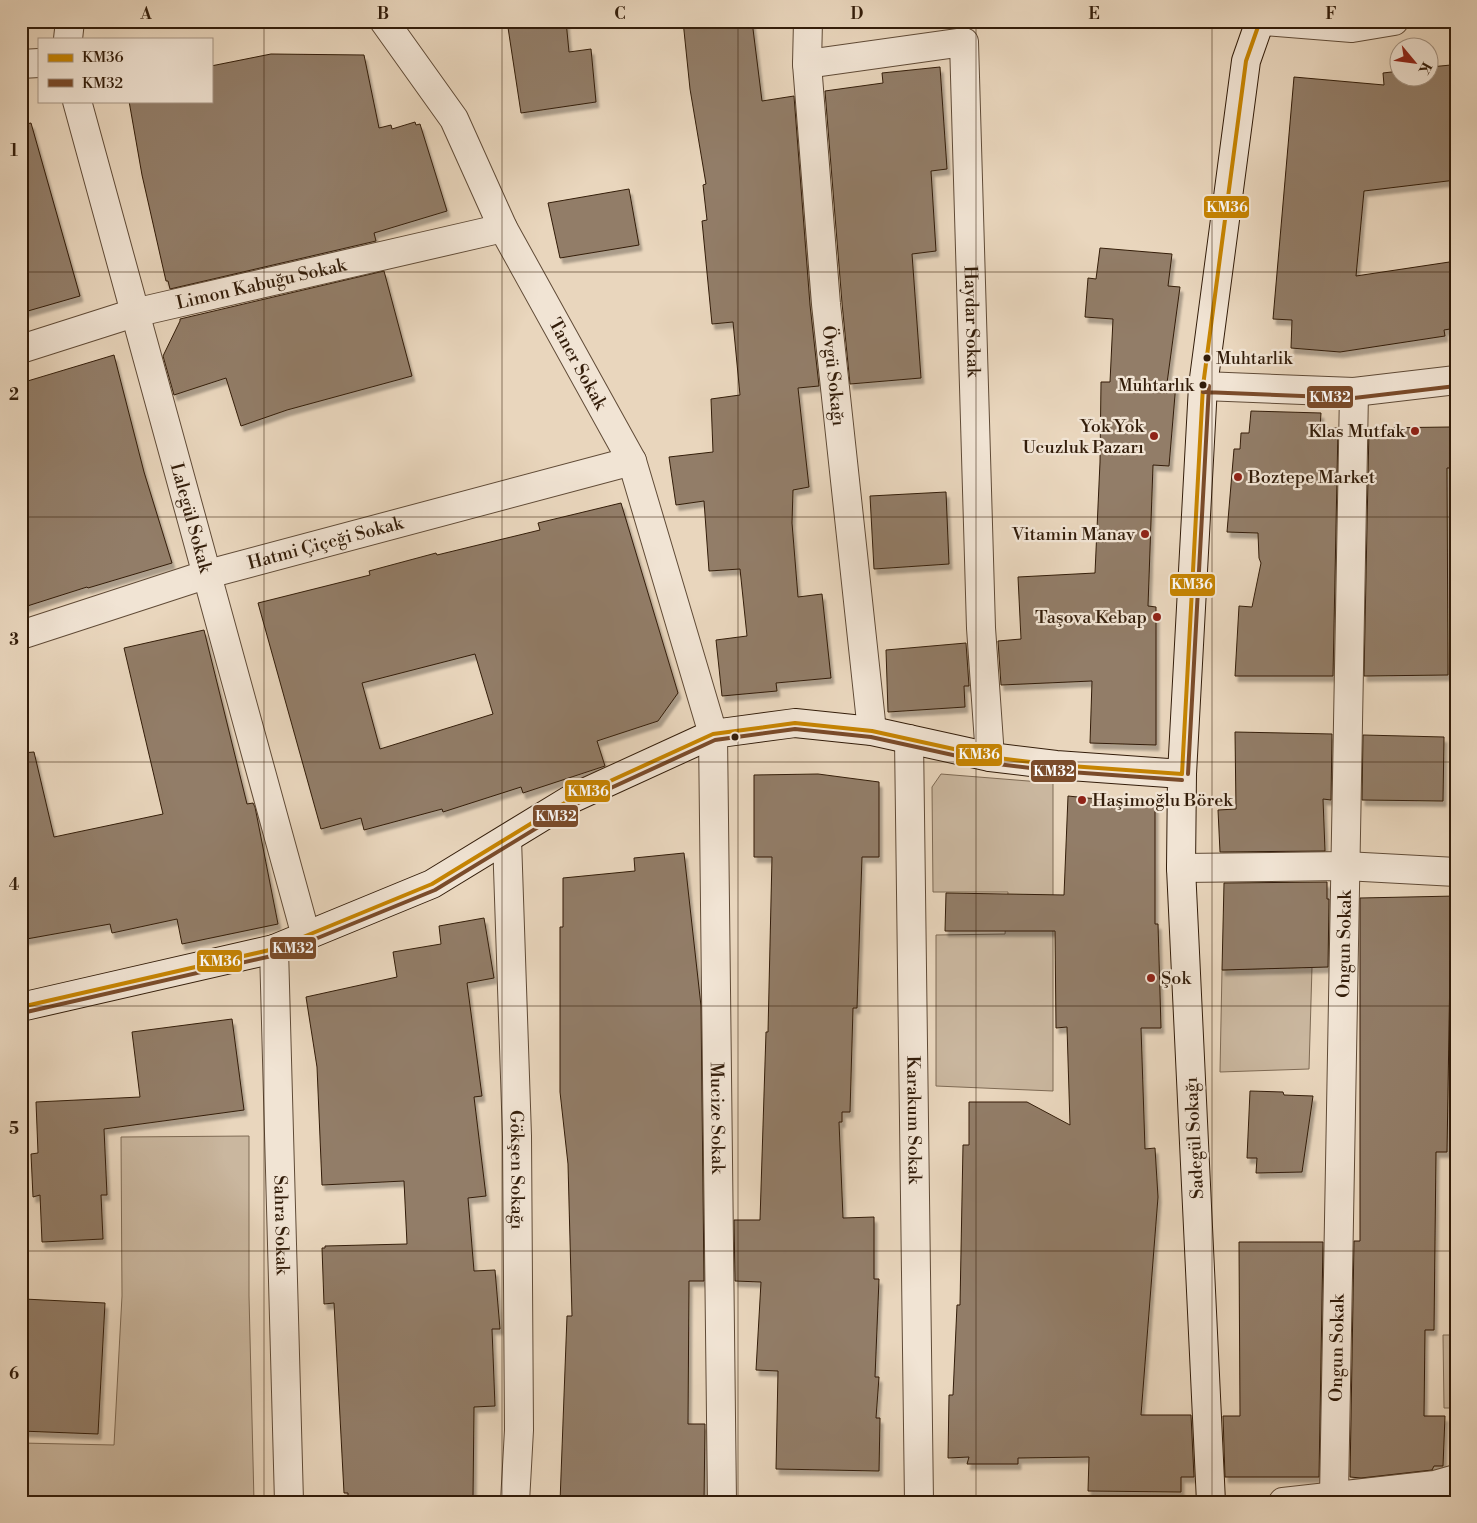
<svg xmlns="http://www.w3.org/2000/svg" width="1477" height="1523" viewBox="0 0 1477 1523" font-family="'Libre Bodoni',serif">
<defs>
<filter id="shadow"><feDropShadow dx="3" dy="5.5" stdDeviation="1" flood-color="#0004"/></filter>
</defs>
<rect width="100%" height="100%" fill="#e9d6bd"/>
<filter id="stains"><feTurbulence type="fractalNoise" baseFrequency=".004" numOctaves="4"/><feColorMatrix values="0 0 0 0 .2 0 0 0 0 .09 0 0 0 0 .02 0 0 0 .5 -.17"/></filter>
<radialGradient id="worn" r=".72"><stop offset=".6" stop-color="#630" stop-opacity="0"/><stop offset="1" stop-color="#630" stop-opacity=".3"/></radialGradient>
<!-- green -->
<path fill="#cab79f" stroke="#7e6a54" d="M941,774L1053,783V1091L936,1086V935L1005,934L1008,892H933L932,787Z
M1312,967L1309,1069L1220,1072L1222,970Z
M249,1136V1296L254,1502H21V1443L114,1445L122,1296L121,1137Z
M1443,1335H1456V1453L1452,1454L1454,1408H1444Z"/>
<!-- building -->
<path fill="#927d67" stroke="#331d0a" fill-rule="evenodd" filter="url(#shadow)" d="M507,21H566L569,52L591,49L596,102L521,113Z
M683,21H752L762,101L794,96L810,305L819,386L798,388L809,487L793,490L792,523L798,597L822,594L831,678L776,683L777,691L722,696L716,640L747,636L740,569L709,571L704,501L676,505L669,457L713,452L711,399L740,395L733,322L712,324L702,221L707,220L703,185L706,184L690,89Z
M271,54L364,55L379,128L391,125L392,129L415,122L416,125L420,124L447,211L374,233L376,241L170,289L168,281H166L142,175L129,101H211V66Z
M1451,65L1456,109V180L1364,191L1356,276L1456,261V328L1444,330L1445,336L1340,352L1291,348L1292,320L1273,319L1294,77L1384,85L1383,73L1400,71V78H1430V67Z
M940,67L947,169L931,171L936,251L912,254L921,378L850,384L842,303L825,91L883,83L882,73Z
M31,123L80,296L21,313V125Z
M629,189L639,245L560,258L548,203Z
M1100,248L1172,254L1168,286L1180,287L1167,383H1176L1169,466L1153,465L1148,606L1156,607V745L1090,743L1092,681L1001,685L998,641L1021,639L1018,577L1095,573L1100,462L1101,382H1110L1113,319L1085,317L1088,278L1096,279Z
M384,271L412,376L287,410L241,426L226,378L174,395L163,356L180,321V319Z
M114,355L144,472L172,563L88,588L87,587L21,608V383Z
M1251,411L1321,413L1320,428H1338L1333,676H1235L1239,606L1252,607L1261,563L1259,558L1258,533L1227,532L1234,449H1240L1241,433H1249Z
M1451,427V468H1447L1448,675L1364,676L1369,428Z
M946,492L949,564L874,569L870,496Z
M621,503L678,693L658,721L597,741L605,766L523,793L521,787L443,812L442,809L364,830L361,818L321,829L258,603L370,575L369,571L436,553L437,555L540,530L538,523ZM475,654L493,714L380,749L362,683Z
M204,630L247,804L253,803L255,807L278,924L182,944L177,919L112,933L110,924L21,940V753L34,752L54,837L163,814L124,648Z
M966,643L969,686H964L965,707L888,712L886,650Z
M1235,732L1332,734L1331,800L1323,799L1325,851L1220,852L1218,810L1236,809Z
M1363,735L1444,737L1443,801L1362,800Z
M818,774L879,782V857H862L857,1008H853L850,1112H842V1122H839L843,1218L874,1217V1279H879L875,1377H879L876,1418H880L879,1471L776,1469L778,1371L756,1370L761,1282L735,1281L734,1220H760L766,1032H768L772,857H754V775Z
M1068,796L1155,805V924H1158L1161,1028H1141L1145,1149L1155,1148L1158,1197L1141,1415H1191L1194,1477H1181V1492L1088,1491L1089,1457L1018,1458V1464H967L969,1457L948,1458L949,1395H953L957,1305H960L963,1145H969V1102H1027L1070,1125L1067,1027L1056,1028L1055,931H945L946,893L1064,895Z
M684,853L701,1006L704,1281H689L688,1424H705L704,1502H560L567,1316H572L568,1164L560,1092V927H563V878L635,871L634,858Z
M1327,882V899H1329L1328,967L1222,970L1224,883Z
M1456,896V966L1450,967L1447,1152H1436L1434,1330H1425L1424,1416H1445L1443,1466H1434L1432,1470L1361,1478L1350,1477L1354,1241H1360V898Z
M484,918L494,978L467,983L482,1096L474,1097L486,1196L468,1198L474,1271L495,1270L500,1329H492L495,1406L474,1407L473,1498L428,1502H418V1496L348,1499V1493H344L334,1303L324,1304L322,1248H325V1246L407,1244L404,1181L322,1185L317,1067L306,997L397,977L393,952L441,944L439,926Z
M232,1019L244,1110L104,1129L107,1195H101L103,1239L42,1242L40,1195L33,1197L31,1154L38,1153L36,1102L140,1097L132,1032Z
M1250,1091L1283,1092L1284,1095L1313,1096L1302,1172L1256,1173L1257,1158H1247Z
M1239,1242H1323L1319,1477H1225L1223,1416H1240Z
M24,1299L105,1303L98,1434L21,1431V1341Z"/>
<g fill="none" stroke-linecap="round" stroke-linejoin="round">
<defs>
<g id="street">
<path id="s1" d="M384,21L454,119L503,228L632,461L713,734L722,1502"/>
<path id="s2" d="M808,21L807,64L826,304L872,731"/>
<path d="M1263,21L1352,28L1394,21"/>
<path d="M68,39L70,21"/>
<path d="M21,64L39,63"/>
<path id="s3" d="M807,64L964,42L981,628L990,757"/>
<path id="s4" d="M77,101L306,936"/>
<path id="s5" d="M21,349L134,313L503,228"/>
<path d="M1203,386L1354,392L1456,380"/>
<path id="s6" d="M21,635L208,574L632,461"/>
<path id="s7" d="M909,739L919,1502"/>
<path id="s8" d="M507,839L517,1136L519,1430L515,1502"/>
<path d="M1181,868L1345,866L1456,872"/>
<path id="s9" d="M274,949L289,1502"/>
<path id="s10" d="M1334,1496L1354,392"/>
<path d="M1283,1502L1435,1485L1456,1479"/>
</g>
<path id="secondary" d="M21,1007L274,949L432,884L573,798L713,734L795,723L872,731L990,757L1056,765L1182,774
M1211,1502L1181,868L1182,774L1203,386L1246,61L1260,21"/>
</defs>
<!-- street casing -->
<use href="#street" stroke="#604b37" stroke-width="30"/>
<!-- secondary casing -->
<use href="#secondary" stroke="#331d0a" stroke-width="30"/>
<!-- street -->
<use href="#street" stroke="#f1e4d4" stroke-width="28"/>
<!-- secondary -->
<use href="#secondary" stroke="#f1e4d4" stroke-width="28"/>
<defs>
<path id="bus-1" d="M1182,774L1203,386L1246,61L1260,21
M21,1007L274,949L432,884L573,798L713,734L795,723L872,731L990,757L1056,765L1182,774"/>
<path id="bus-2" d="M1203,392L1354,398L1456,386
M1188,774L1209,386
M22,1013L276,955L435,890L576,804L715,740L795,729L871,737L989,763L1056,771L1182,780"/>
</defs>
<!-- bus-1 casing -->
<use href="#bus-1" stroke="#f1e4d4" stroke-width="8"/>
<!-- bus-2 casing -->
<use href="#bus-2" stroke="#f1e4d4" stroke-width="8"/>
<!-- bus-1 -->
<use href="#bus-1" stroke="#c68402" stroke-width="4"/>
<!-- bus-2 -->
<use href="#bus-2" stroke="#7a4b2a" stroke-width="4"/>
</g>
<!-- grid -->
<path fill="none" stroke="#331d0a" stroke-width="1" stroke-opacity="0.55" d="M264,21V1502M502,21V1502M738,21V1502M976,21V1502M1212,21V1502M21,272H1456M21,517H1456M21,762H1456M21,1006H1456M21,1251H1456"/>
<!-- markers -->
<g fill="#331d0a" stroke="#f1e4d4" stroke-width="2">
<circle cx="1207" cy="358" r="4.5"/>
<circle cx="1203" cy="385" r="4.5"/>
<circle cx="735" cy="737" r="4.5"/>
</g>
<g fill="#8f2418" stroke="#f1e4d4" stroke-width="2">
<circle cx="1415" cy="431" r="5"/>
<circle cx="1154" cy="436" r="5"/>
<circle cx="1238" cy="477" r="5"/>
<circle cx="1145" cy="534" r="5"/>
<circle cx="1157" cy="617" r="5"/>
<circle cx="1082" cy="800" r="5"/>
<circle cx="1151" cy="978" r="5"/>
</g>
<g text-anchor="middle" stroke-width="4.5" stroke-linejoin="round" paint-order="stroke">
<!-- bus labels -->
<g font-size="17" fill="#331d0a" stroke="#f1e4d4" text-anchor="start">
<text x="1216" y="364">Muhtarlik</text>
<text x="1194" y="391" text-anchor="end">Muhtarlık</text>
</g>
<!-- street labels -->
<g font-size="18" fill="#331d0a" stroke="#f1e4d4">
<text dy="6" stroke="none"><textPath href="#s5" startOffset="249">Limon Kabuğu Sokak</textPath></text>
<text dy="6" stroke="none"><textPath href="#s3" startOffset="438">Haydar Sokak</textPath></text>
<text dy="6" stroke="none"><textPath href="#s1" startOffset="395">Taner Sokak</textPath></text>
<text dy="6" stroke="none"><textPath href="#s2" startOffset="356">Övgü Sokağı</textPath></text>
<text dy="6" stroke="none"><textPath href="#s4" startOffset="432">Lalegül Sokak</textPath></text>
<text dy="6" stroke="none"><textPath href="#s6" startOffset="318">Hatmi Çiçeği Sokak</textPath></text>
<text dy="6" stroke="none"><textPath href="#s10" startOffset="552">Ongun Sokak</textPath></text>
<text dy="6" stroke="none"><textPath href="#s1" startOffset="1175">Mucize Sokak</textPath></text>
<text dy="6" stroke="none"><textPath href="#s7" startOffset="381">Karakum Sokak</textPath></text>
<text transform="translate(1194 1138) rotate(-93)" y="6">Sadegül Sokağı</text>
<text dy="6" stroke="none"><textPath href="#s8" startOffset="331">Gökşen Sokağı</textPath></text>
<text dy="6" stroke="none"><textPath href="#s9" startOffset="276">Sahra Sokak</textPath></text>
<text dy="6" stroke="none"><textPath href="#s10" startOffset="148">Ongun Sokak</textPath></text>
</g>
<!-- poi labels -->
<g font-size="18" fill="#331d0a" stroke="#f1e4d4" text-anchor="end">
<text x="1144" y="432">Yok Yok<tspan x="1144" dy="21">Ucuzluk Pazarı</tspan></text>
<text x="1405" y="437">Klas Mutfak</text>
<text x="1248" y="483" text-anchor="start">Boztepe Market</text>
<text x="1135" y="540">Vitamin Manav</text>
<text x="1147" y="623">Taşova Kebap</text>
<text x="1092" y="806" text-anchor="start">Haşimoğlu Börek</text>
<text x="1161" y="984" text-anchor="start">Şok</text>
</g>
</g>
<g stroke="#f1e4d4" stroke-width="2">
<rect x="1203" y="195" width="47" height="24" rx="5" fill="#c68402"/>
<rect x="1306" y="385" width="48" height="24" rx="5" fill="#7a4b2a"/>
<rect x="1169" y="573" width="47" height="24" rx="5" fill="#c68402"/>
<rect x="955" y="743" width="48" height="24" rx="5" fill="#c68402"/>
<rect x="1030" y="759" width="47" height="24" rx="5" fill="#7a4b2a"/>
<rect x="564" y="779" width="47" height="24" rx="5" fill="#c68402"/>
<rect x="532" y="804" width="47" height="24" rx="5" fill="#7a4b2a"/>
<rect x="269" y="936" width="48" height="24" rx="5" fill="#7a4b2a"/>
<rect x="196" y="949" width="47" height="24" rx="5" fill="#c68402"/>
</g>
<g font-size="14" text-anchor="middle" font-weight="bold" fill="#fff">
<text x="1227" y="212">KM36</text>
<text x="1330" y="402">KM32</text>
<text x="1192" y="589">KM36</text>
<text x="979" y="759">KM36</text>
<text x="1054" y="776">KM32</text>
<text x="588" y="796">KM36</text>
<text x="556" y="821">KM32</text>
<text x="293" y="953">KM32</text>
<text x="220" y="966">KM36</text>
</g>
<!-- margin -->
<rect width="1477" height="1523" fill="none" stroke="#e9d6bd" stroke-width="55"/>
<!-- legend -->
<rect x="38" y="38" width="175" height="65" fill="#f1e4d4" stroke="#a59483"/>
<rect x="48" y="54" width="25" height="8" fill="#c68402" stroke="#a59483"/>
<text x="82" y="62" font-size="15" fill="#331d0a">KM36</text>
<rect x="48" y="79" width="25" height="8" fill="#7a4b2a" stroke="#a59483"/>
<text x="82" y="88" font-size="15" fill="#331d0a">KM32</text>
<!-- north arrow -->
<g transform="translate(1414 62) rotate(119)"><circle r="24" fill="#f1e4d4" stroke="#a59483"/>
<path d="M0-4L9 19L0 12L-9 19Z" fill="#8f2418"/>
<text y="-8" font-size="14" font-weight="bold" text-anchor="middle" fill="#331d0a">K</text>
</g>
<rect x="28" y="28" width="1422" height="1468" fill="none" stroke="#331d0a" stroke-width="2"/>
<g font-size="16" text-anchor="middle" font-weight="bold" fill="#331d0a">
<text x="146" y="19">A</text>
<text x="383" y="19">B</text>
<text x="620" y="19">C</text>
<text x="857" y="19">D</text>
<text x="1094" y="19">E</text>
<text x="1331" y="19">F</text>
<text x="14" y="156">1</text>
<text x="14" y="400">2</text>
<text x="14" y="645">3</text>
<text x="14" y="890">4</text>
<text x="14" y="1134">5</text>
<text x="14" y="1379">6</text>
</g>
<rect width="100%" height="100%" filter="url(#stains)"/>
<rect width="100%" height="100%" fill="url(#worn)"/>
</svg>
